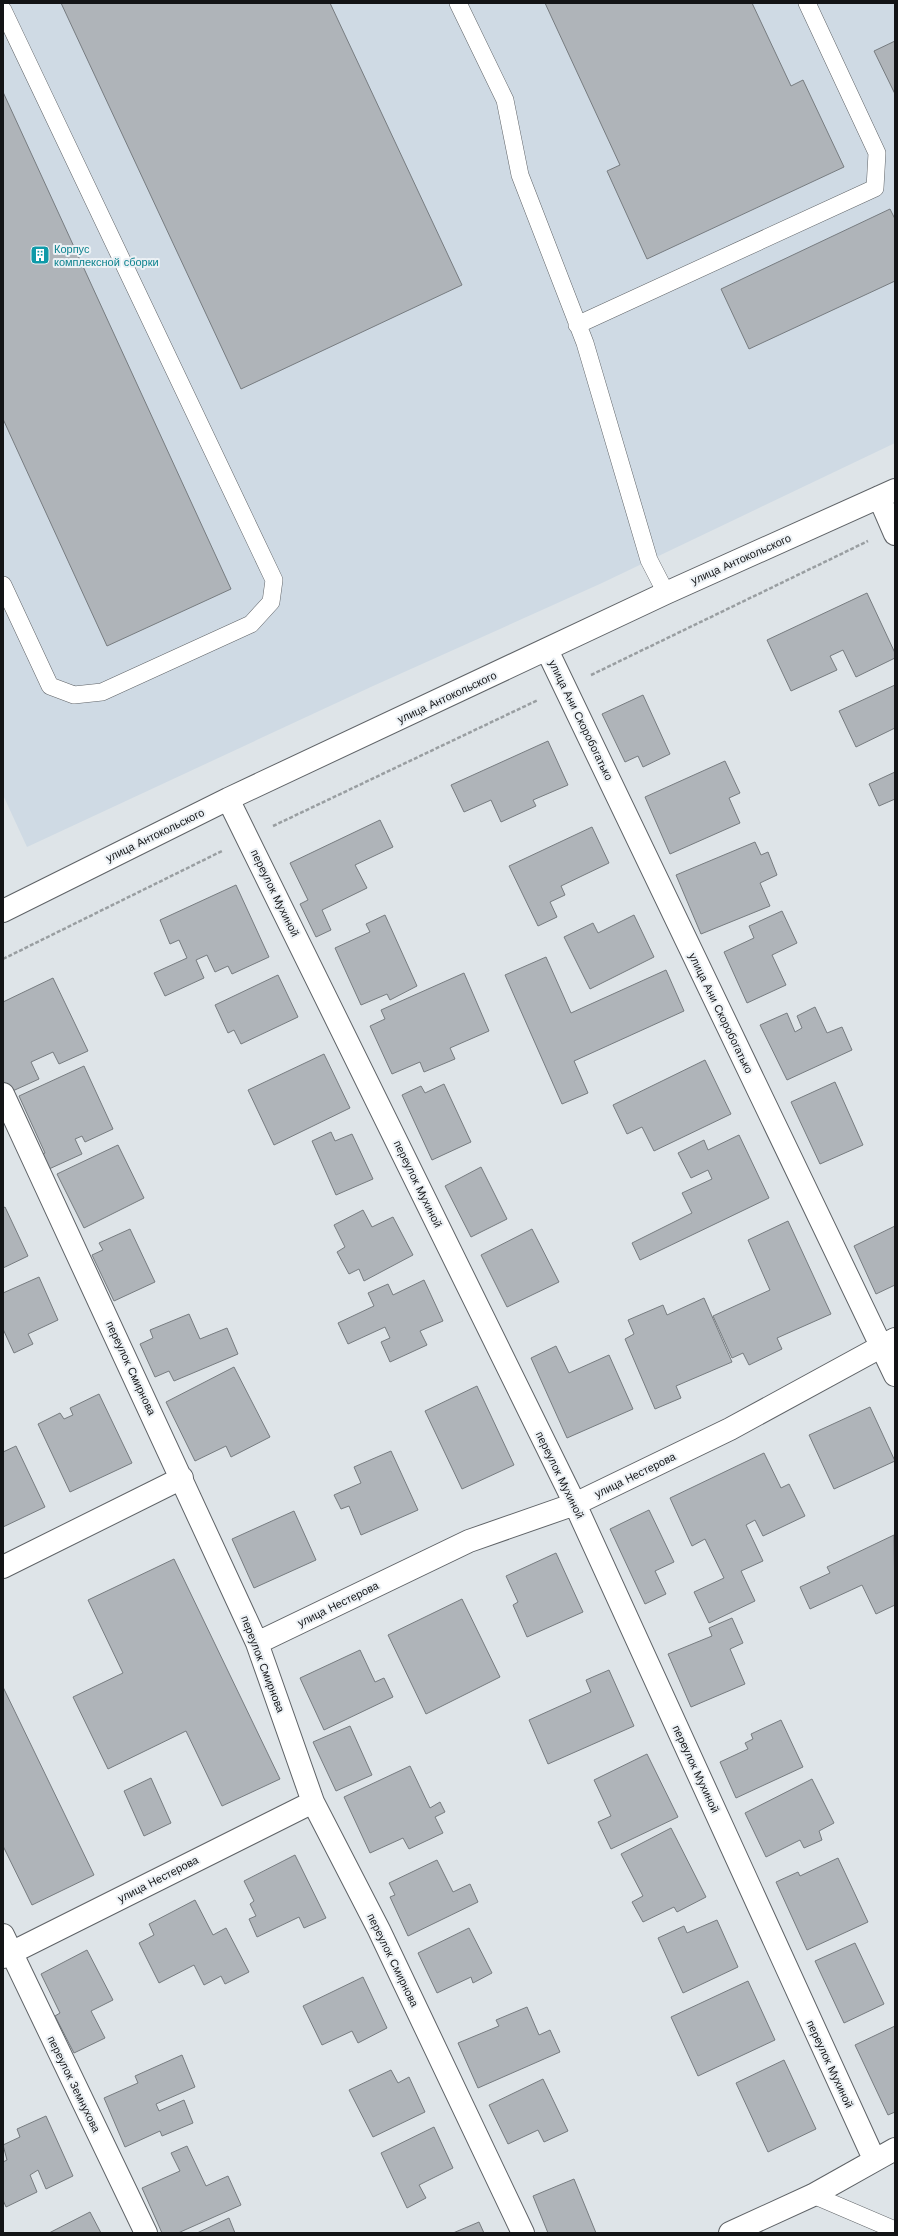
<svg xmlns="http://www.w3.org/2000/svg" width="898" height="2236" viewBox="0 0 898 2236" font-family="'Work Sans',sans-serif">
<rect width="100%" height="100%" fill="#dee4e8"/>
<!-- built -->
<path fill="#cfdae4" d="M3,3H895V443L602,583L373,686L27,847L3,795Z"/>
<!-- building -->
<path fill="#afb4b9" stroke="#777c80" d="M61,3H330L462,285L241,389Z
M545,3H752L791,86L803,80L844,167L647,259L607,171L620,165Z
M895,41V94L874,51Z
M3,92L231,589L107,646L3,419Z
M890,209L895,219V281L749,349L721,289Z
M867,593L895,653V658L856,677L843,650L830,656L837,670L791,691L767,640Z
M895,685V728L856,747L839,711Z
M643,695L670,754L643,767L638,756L625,762L602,714Z
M548,741L568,785L533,800L536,806L501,822L491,800L464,812L451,785Z
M725,761L740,793L729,798L740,823L670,854L645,797Z
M895,772V799L879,806L869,784Z
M380,820L393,847L355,865L367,888L322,910L331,930L316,937L300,904L308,900L290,863Z
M592,827L609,863L561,886L565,895L550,902L557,917L538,926L509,866Z
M755,842L761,855L768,852L777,875L760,883L770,906L701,934L676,875Z
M236,885L269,957L232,974L228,966L215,972L207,955L196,960L204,978L165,996L154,973L187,958L179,940L170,944L160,920Z
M782,911L797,943L772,955L786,985L747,1003L724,952L754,938L749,926Z
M385,915L417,986L390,1000L387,994L361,1005L335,948L370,932L366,924Z
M634,915L654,957L590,989L564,937L593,923L598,933Z
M546,957L571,1013L666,970L684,1011L574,1061L588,1093L562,1104L505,975Z
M464,973L489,1031L450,1048L455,1059L424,1072L420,1062L392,1074L370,1026L385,1019L381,1010Z
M278,975L298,1017L241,1044L234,1030L228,1033L215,1005Z
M53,978L88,1051L59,1064L53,1052L31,1062L39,1079L6,1094L3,1089V1002Z
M815,1007L827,1033L842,1027L852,1050L787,1080L760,1025L787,1013L795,1032L802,1028L797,1016Z
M324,1054L350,1108L274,1145L248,1090Z
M705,1060L731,1114L654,1151L642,1127L627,1134L613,1105Z
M84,1066L113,1129L85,1142L82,1136L75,1139L82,1154L38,1174L31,1159L45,1153L19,1096Z
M835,1082L863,1145L820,1164L791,1102Z
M444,1084L471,1142L432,1160L402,1095L421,1086L425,1093Z
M331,1132L335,1141L352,1134L373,1179L336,1195L312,1141Z
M739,1135L769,1198L640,1260L632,1243L692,1213L682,1193L712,1179L708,1170L691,1178L678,1153L704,1140L708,1150Z
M118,1145L144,1198L84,1228L57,1174Z
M481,1167L507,1219L471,1237L445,1186Z
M5,1207L28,1256L3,1268V1208Z
M363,1210L372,1227L393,1217L413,1255L364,1281L359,1269L349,1274L337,1252L345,1247L334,1225Z
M788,1221L831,1314L777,1338L782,1349L749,1365L743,1353L732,1358L713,1316L770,1290L748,1240Z
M895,1226V1285L876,1294L854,1246Z
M130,1229L155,1282L114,1301L92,1255L103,1250L99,1243Z
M532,1229L559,1282L507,1307L481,1255Z
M39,1277L58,1320L28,1334L33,1344L14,1353L3,1329V1293Z
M424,1280L443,1321L420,1331L427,1345L390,1362L381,1342L390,1338L385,1327L348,1344L338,1323L374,1306L368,1293L388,1284L393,1295Z
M704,1298L732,1362L676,1386L681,1398L655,1409L625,1339L634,1334L628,1320L663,1305L667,1315Z
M189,1314L200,1339L227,1328L238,1354L174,1381L169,1371L155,1377L140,1344L153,1338L150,1330Z
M556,1346L569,1373L609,1355L633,1409L567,1438L531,1358Z
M234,1367L270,1437L231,1457L226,1446L195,1461L166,1402Z
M477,1386L514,1465L462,1489L425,1411Z
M99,1394L132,1463L70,1492L38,1424L60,1413L64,1419L73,1415L70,1408Z
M870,1407L895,1461L834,1489L809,1435Z
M16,1446L45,1507L3,1527V1452Z
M391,1451L418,1510L361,1535L349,1506L341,1509L334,1495L361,1483L354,1467Z
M764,1453L781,1488L789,1484L805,1516L763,1536L755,1520L746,1525L763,1561L741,1571L755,1601L709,1623L694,1592L724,1578L705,1539L692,1546L670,1498Z
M649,1510L674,1562L655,1571L666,1594L645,1604L610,1529Z
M294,1511L316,1560L254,1588L232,1539Z
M894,1535L895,1605L876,1614L862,1585L810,1609L800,1587L830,1573L827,1567Z
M556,1553L583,1612L527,1637L513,1605L518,1602L506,1576Z
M174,1559L280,1779L222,1806L186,1731L108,1769L73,1697L123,1673L88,1600Z
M462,1599L500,1677L426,1714L388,1635Z
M732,1618L743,1643L730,1649L745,1684L691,1707L668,1654L712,1636L709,1628Z
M360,1650L375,1682L384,1678L393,1697L324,1730L300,1678Z
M609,1670L634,1726L548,1764L529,1720L591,1692L586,1680Z
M3,1687L94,1875L32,1905L3,1846Z
M781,1720L803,1767L736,1798L720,1762L748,1749L745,1743L753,1739L751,1734Z
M350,1726L372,1775L336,1791L313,1742Z
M647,1754L678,1817L611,1849L598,1822L611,1816L594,1780Z
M410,1766L430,1808L440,1802L445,1812L435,1817L443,1833L409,1849L403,1838L370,1853L344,1797Z
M151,1778L171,1823L144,1836L124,1791Z
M812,1779L834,1823L819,1831L822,1840L804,1848L800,1840L766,1857L745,1813Z
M671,1828L706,1897L677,1912L674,1907L643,1922L632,1902L643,1896L621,1854Z
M295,1855L326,1918L304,1928L299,1917L257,1937L249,1919L256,1916L250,1904L254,1901L244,1881Z
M838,1858L868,1922L807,1950L776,1882L798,1872L800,1876Z
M437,1860L453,1892L470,1884L478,1902L408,1936L390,1897L395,1895L389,1883Z
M195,1900L213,1935L226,1928L249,1972L225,1984L221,1976L204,1985L194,1965L159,1983L139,1943L154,1935L149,1924Z
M717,1920L738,1967L683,1993L658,1938L684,1926L687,1933Z
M469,1928L492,1973L473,1983L471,1977L437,1993L418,1953Z
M855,1943L884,2004L844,2023L815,1961Z
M87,1950L113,2000L91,2011L105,2038L74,2053L55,2016L60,2013L41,1974Z
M363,1977L387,2028L358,2043L352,2031L322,2045L303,2006Z
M748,1981L775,2040L698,2076L671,2017Z
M527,2007L539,2035L550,2030L560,2052L478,2088L458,2043L499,2026L496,2020Z
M895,2026V2112L888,2115L855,2045Z
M182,2055L195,2087L156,2104L159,2111L184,2100L193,2123L162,2136L160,2131L125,2147L104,2098L138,2083L135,2076Z
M784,2060L816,2129L768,2152L736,2083Z
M391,2070L398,2083L409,2077L425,2112L373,2137L349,2090Z
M543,2079L568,2131L544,2142L538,2130L508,2144L489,2105Z
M46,2116L73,2176L46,2189L38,2170L30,2175L37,2192L6,2207L3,2200V2162L7,2160L3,2145L20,2137L17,2129Z
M434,2127L453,2168L419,2185L426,2198L407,2208L381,2153Z
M187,2146L206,2186L228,2176L241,2205L178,2233H162L142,2188L180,2171L171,2153Z
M574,2179L596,2233H548L533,2196Z
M90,2212L101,2233H49Z
M229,2218L235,2233H197Z
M479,2222L484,2233H453Z"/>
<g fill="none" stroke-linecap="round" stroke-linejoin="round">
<defs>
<path id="service" d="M458,3L505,100L520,175L585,343L649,560L666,593
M3,10L274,580L271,602L251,624L102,692L74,695L50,686L3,585
M577,325L875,188L877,153L807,3
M813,2195L895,2230"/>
<path id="minor" d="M879,497L895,534
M547,650L895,1375
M228,799L575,1504L874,2159
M3,911L228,799L666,593L895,490
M3,1094L257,1643L313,1802L379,1930L523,2233
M3,1567L182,1478
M257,1643L469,1541L575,1504L730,1429L895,1339
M3,1935L146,2233
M3,1957L313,1802
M730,2233L813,2195L895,2149"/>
</defs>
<!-- service casing -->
<use href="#service" stroke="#5f6367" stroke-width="18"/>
<!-- minor casing -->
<use href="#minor" stroke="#5f6367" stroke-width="24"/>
<!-- path -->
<path stroke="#999ea1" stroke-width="2.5" stroke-dasharray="4 2" stroke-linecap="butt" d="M591,675L868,541
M273,826L538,700
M3,959L222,851"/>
<!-- service -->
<use href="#service" stroke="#fff" stroke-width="17"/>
<!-- minor -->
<use href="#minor" stroke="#fff" stroke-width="22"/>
</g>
<!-- icons -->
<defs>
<symbol id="building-square" viewBox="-11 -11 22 22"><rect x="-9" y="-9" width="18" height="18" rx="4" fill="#0f9aa8" stroke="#ecf1f5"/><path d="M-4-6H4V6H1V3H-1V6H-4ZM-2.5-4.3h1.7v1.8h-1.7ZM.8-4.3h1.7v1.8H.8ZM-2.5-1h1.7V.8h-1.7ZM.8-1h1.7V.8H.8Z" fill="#fff"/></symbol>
</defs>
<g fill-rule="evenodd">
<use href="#building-square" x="29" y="244" width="22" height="22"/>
</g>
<g text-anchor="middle" stroke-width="4" stroke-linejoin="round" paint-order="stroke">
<!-- culture labels -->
<g font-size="11" fill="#0d838f" stroke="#ecf1f5" text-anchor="start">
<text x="54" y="253">Корпус<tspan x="54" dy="13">комплексной сборки</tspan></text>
</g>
<!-- street labels -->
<g font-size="11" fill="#131416" stroke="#ecf1f5">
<text transform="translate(741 559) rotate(-24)" y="4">улица Антокольского</text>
<text transform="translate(447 697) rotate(-25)" y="4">улица Антокольского</text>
<text transform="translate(581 720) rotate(64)" y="4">улица Ани Скоробогатько</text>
<text transform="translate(155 835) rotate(-26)" y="4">улица Антокольского</text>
<text transform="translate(275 893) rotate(64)" y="4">переулок Мухиной</text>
<text transform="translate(721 1013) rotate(64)" y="4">улица Ани Скоробогатько</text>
<text transform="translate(418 1184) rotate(64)" y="4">переулок Мухиной</text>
<text transform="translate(131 1368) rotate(65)" y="4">переулок Смирнова</text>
<text transform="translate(560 1475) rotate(64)" y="4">переулок Мухиной</text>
<text transform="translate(635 1475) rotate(-26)" y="4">улица Нестерова</text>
<text transform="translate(338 1604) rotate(-26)" y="4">улица Нестерова</text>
<text transform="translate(263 1664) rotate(69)" y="4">переулок Смирнова</text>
<text transform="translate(696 1769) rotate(65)" y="4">переулок Мухиной</text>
<text transform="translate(158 1879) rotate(-27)" y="4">улица Нестерова</text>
<text transform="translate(393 1960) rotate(64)" y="4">переулок Смирнова</text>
<text transform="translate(830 2064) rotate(65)" y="4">переулок Мухиной</text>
<text transform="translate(74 2084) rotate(64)" y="4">переулок Земнухова</text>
</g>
</g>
<!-- border -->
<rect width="898" height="2236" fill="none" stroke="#131416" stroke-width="8"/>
</svg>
